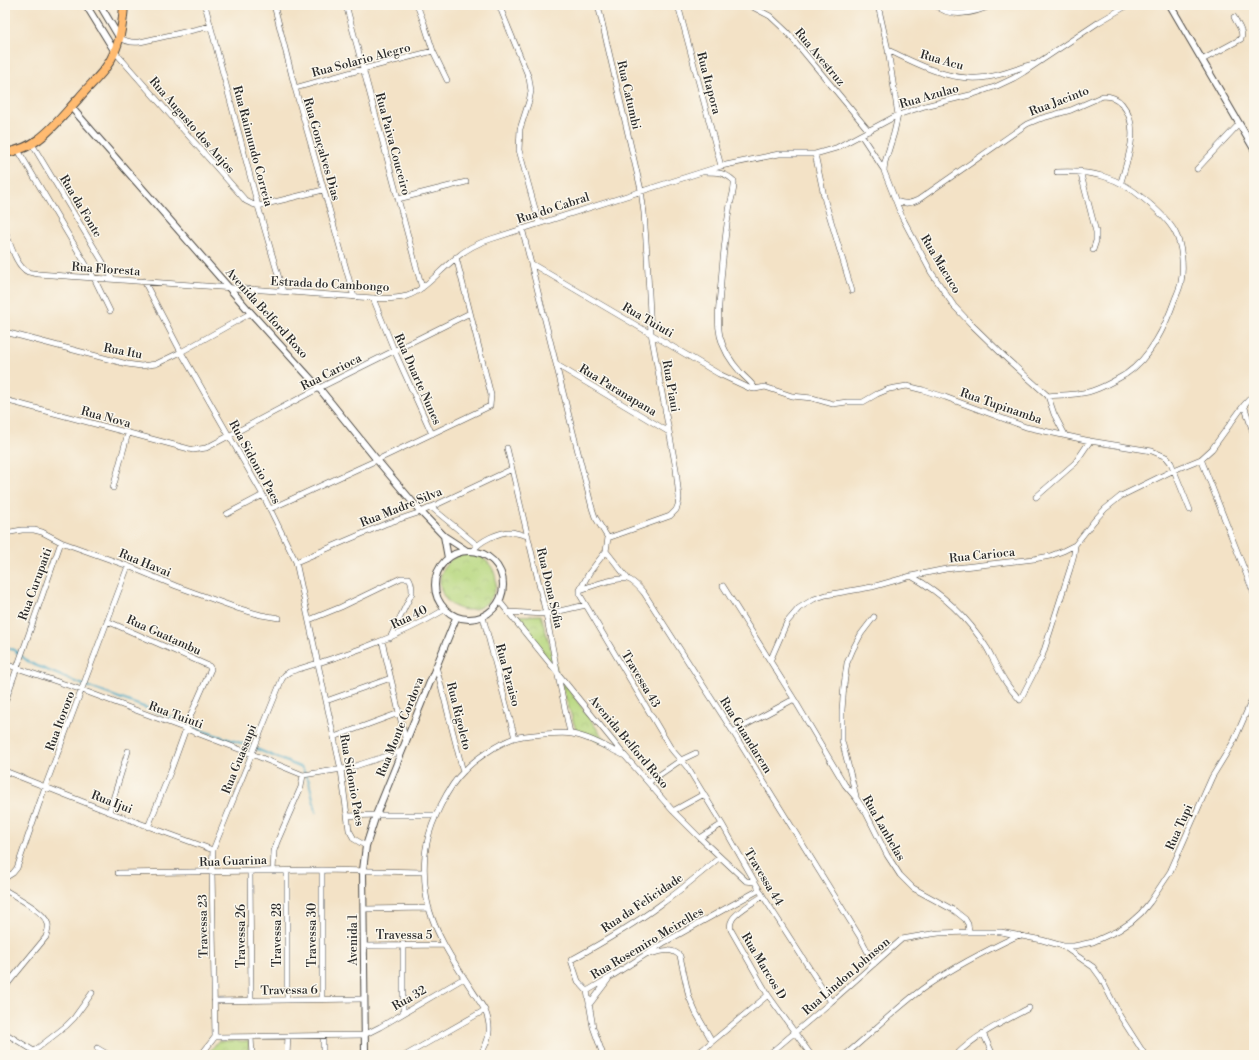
<svg xmlns="http://www.w3.org/2000/svg" width="1259" height="1060" viewBox="0 0 1259 1060" font-family="'Libre Bodoni',serif">
<defs>
<pattern id="park-crowns" width="20" height="18" patternUnits="userSpaceOnUse"><rect width="20" height="18" fill="#b8d880"/><path d="M2 6a3 3 0 1 1 6 0M12 15a3 3 0 1 1 6 0" fill="none" stroke="#9eba6f"/></pattern>
</defs>
<rect width="100%" height="100%" fill="#fbf7ec"/>
<filter id="ink" filterUnits="userSpaceOnUse"><feTurbulence type="fractalNoise" baseFrequency=".025" numOctaves="2"/><feDisplacementMap in="SourceGraphic" scale="8" xChannelSelector="R" yChannelSelector="G"/><feConvolveMatrix kernelMatrix="1 2 1 2 8 2 1 2 1" color-interpolation-filters="sRGB"/></filter>
<filter id="wash" filterUnits="userSpaceOnUse"><feTurbulence type="fractalNoise" baseFrequency=".012" numOctaves="4" result="noise"/><feDisplacementMap in="SourceGraphic" scale="16" xChannelSelector="R" yChannelSelector="G"/><feGaussianBlur stdDeviation="0.9" result="paint"/><feColorMatrix in="noise" values="0 0 0 0 0 0 0 0 0 0 0 0 0 0 0 0 0 1.4 0 .05"/><feComposite in="paint" operator="in"/></filter>
<g filter="url(#wash)">
<rect width="100%" height="100%" fill="#f3e2c6"/>
<!-- park -->
<path fill="url(#park-crowns)" stroke="#728256" d="M440 582a28 28 0 1 1 56 0a28 28 0 1 1-56 0Z
M541,615L558,674L609,746L576,730L558,674L516,616Z
M218,1041H249L248,1055H207Z"/>
<g fill="none" stroke-linecap="round" stroke-linejoin="round">
<!-- stream -->
<path stroke="#44a7c4" stroke-width="2" d="M5,647L14,650L30,663L73,681L179,720L197,729L247,745L302,768L309,781L316,812"/>
</g>
</g>
<g filter="url(#ink)">
<g fill="none" stroke-linecap="round" stroke-linejoin="round">
<defs>
<path id="minor" d="M205,5L258,206L283,292
M274,5L295,88L354,297
M346,5L422,288
M417,5L424,23L433,51L447,80
M499,5L529,78L531,91L529,101L520,129L519,150L539,223
M678,5L721,166
M749,5L770,16L787,32L869,131
M878,5L888,50L898,115L894,133L885,162L884,171L902,217L931,272L954,306L972,325L1008,360L1048,396L1054,414L1065,435
M936,5C949,19 976,13 991,5
M119,37C126,42 132,43 140,42L211,26
M888,50C920,65 951,83 988,77C1003,75 1018,68 1033,64
M115,52L246,201L252,204L258,206L323,190
M1202,60L1241,39C1244,31 1237,24 1234,17
M295,88L363,69L433,51
M861,135L884,170
M32,144L113,279
M18,150L94,278L110,311
M815,154L825,201L852,291
M1197,169L1239,124
M1080,171L1096,232V241L1093,250
M704,172C716,172 725,172 734,181C735,191 730,201 729,211C725,234 723,258 721,281C720,299 716,319 720,336C723,349 732,363 741,373C746,379 752,382 755,389
M398,199L466,182
M896,201C905,204 910,204 918,200L1027,124L1039,119L1071,110L1103,96C1111,96 1117,98 1122,104C1141,127 1128,157 1121,182
M522,228L592,508L595,517L608,538
M5,231C10,242 16,267 28,272C31,273 35,273 38,274L373,298C384,299 396,299 407,296C425,290 441,269 456,258C466,249 478,243 491,239L721,166L779,154H815L836,148L898,115L925,106L974,94L997,86L1014,78L1024,72L1099,22L1128,5
M532,264L719,374L749,388L755,389L765,387L792,396L812,398L833,404L847,402H863L877,394L889,389L907,386L923,390L945,397L1026,427L1090,441L1152,451L1166,457L1171,463L1190,510
M144,281L181,352L263,495L296,562L341,770L349,830L354,839L366,846
M373,298L394,350L432,434
M5,332L127,364L141,366L156,364L181,352L251,313
M557,365L669,432
M1048,396C1061,395 1075,395 1088,392C1101,389 1114,381 1126,374C1151,357 1165,327 1175,299C1177,294 1180,288 1181,282C1184,268 1182,245 1175,232C1168,219 1155,208 1144,199C1118,177 1092,170 1057,172
M5,400L193,450L206,448L319,388L470,313
M1244,405L1254,435
M507,448L546,614L557,671L570,733
M1201,459L1254,594
M113,488L128,433
M1036,497L1075,463L1090,441
M431,507L477,545
M270,509L377,460L490,406L491,395L456,257
M227,514L263,495
M5,533L22,530H34L42,532L61,542L128,566L176,586L237,608L261,615L279,618
M473,551C479,541 500,531 512,532C517,533 522,535 528,536
M606,551L628,579
M296,562L385,524L421,512L512,469
M911,576C942,593 968,618 987,648C993,659 998,670 1005,681C1009,688 1015,694 1020,700L1042,657L1070,569L1074,554L1075,545
M723,586L794,699L845,785L856,798L866,813L887,855L900,875L913,888L955,911L965,919L968,924L969,932
M580,590L589,573L606,551L608,538L670,516L676,510L678,505L679,498L676,469L651,333L647,255L644,213L641,190L598,5
M500,602L625,756L673,811L700,838L746,881L754,882
M508,612L546,614L586,605
M483,617L515,738
M309,620L341,607L401,578H409C412,582 412,588 412,593L390,638
M107,621L209,666L211,669L192,712L171,770L148,827
M382,641L406,742
M770,661L787,622L799,608L814,599L826,595L872,587L911,576L946,569L1034,559L1050,556L1063,551L1075,545L1094,521L1105,509L1121,496L1174,470L1201,459L1212,449L1244,405L1254,394
M5,664L82,690L186,729L252,754L303,775L349,768L402,751
M436,666L463,772
M326,701L391,678
M5,702L61,542
M733,732L794,699
M334,737L399,713
M5,771L109,812L213,850
M649,782L681,760L696,753
M856,796L842,741V710L844,685L847,663L853,649L861,634L874,617
M673,811L704,794
M109,812L128,751
M348,816L376,815H436
M700,838L722,824
M322,870V1000
M250,871L251,1001
M273,871L274,851L277,842L301,787L303,775
M287,871V1000
M118,873L322,870L424,872
M5,878L13,873L17,868L45,787L128,566
M5,890C16,897 44,911 48,924C49,928 47,933 46,937L5,987
M763,896C755,901 735,913 732,920C730,923 730,926 731,930L768,995L811,1055
M364,909L429,908
M364,946L444,945
M1063,946L1093,967L1101,978L1120,1016L1145,1055
M650,954C661,951 672,947 680,956L689,997L696,1013L712,1041
M587,991L609,978L665,942L759,890
M214,1001L364,999
M831,1002L763,896L722,824L689,770C684,762 676,756 670,747L580,595V590C591,586 621,575 630,580C635,583 640,588 644,593L733,732L821,874L860,937L874,964
M589,1005L608,980
M403,1013V944
M5,1033L34,1051L30,1055
M983,1033L993,1055
M323,1036V1055
M215,1037L364,1035L380,1027L464,978
M251,1037L252,1055
M97,1048L109,1055
M34,1051L66,1026L74,1018L92,993
M201,1055L215,1037L212,872L213,850L282,679L285,675L289,672C342,656 396,639 444,610
M287,1055L288,1036
M406,1055L485,1010
M480,1055C490,1040 492,1027 485,1010C464,977 431,933 426,894C424,878 423,860 427,843C431,822 448,786 464,771C476,758 498,744 514,738C524,735 535,735 544,734C553,734 563,732 572,734C590,737 608,748 625,756
M603,1055L593,1027L587,991L578,981L571,960C600,944 633,925 660,905C681,890 700,874 720,857
M696,1055L768,995
M768,1055L831,1002L902,939L925,935L939,933L969,932H1001L1042,940L1063,946H1074L1093,942L1119,930L1131,922L1141,913L1150,902L1170,872L1204,795L1212,777L1234,741L1254,695
M845,1055C872,1033 896,1008 925,987C954,967 987,950 1019,935
M956,1055C977,1034 1003,1022 1029,1008"/>
<path id="tertiary" d="M86,5L115,52
M100,5L119,37
M1170,5L1254,149
M71,107L251,313L319,388L377,460L421,512L444,536L467,551
M444,536L448,558
M435 585a34 34 0 1 1 68 0a34 34 0 1 1-68 0Z
M365,1055L363,870L366,846L376,815L456,618"/>
<path id="primary" d="M5,153C17,151 29,147 39,139C54,128 66,112 79,98C91,83 107,71 114,53C121,38 123,21 124,5"/>
</defs>
<!-- minor casing -->
<use href="#minor" stroke="#494642" stroke-width="6"/>
<!-- tertiary casing -->
<use href="#tertiary" stroke="#494642" stroke-width="8"/>
<!-- primary casing -->
<use href="#primary" stroke="#494642" stroke-width="10"/>
<!-- minor -->
<use href="#minor" stroke="#fff" stroke-width="5"/>
<!-- tertiary -->
<use href="#tertiary" stroke="#fff" stroke-width="6"/>
<!-- primary -->
<use href="#primary" stroke="#ffbb71" stroke-width="8"/>
</g>
</g>
<g text-anchor="middle" stroke-width="3" stroke-linejoin="round" paint-order="stroke">
<!-- street labels -->
<g font-size="12" fill="#2b2b2b" stroke="#fbf7ec">
<text transform="translate(820 57) rotate(50)" y="4">Rua Avestruz</text>
<text transform="translate(361 60) rotate(-15)" y="4">Rua Solario Alegro</text>
<text transform="translate(942 60) rotate(16)" y="4">Rua Acu</text>
<text transform="translate(709 83) rotate(75)" y="4">Rua Itapora</text>
<text transform="translate(629 95) rotate(77)" y="4">Rua Catumbi</text>
<text transform="translate(929 96) rotate(-16)" y="4">Rua Azulao</text>
<text transform="translate(1059 101) rotate(-21)" y="4">Rua Jacinto</text>
<text transform="translate(192 125) rotate(49)" y="4">Rua Augusto dos Anjos</text>
<text transform="translate(393 144) rotate(75)" y="4">Rua Paiva Couceiro</text>
<text transform="translate(253 146) rotate(75)" y="4">Rua Raimundo Correia</text>
<text transform="translate(322 149) rotate(74)" y="4">Rua Gonçalves Dias</text>
<text transform="translate(81 206) rotate(59)" y="4">Rua da Fonte</text>
<text transform="translate(553 208) rotate(-18)" y="4">Rua do Cabral</text>
<text transform="translate(941 264) rotate(59)" y="4">Rua Macuco</text>
<text transform="translate(106 269) rotate(4)" y="4">Rua Floresta</text>
<text transform="translate(330 284) rotate(3)" y="4">Estrada do Cambongo</text>
<text transform="translate(267 313) rotate(48)" y="4">Avenida Belford Roxo</text>
<text transform="translate(648 320) rotate(30)" y="4">Rua Tuiuti</text>
<text transform="translate(123 351) rotate(11)" y="4">Rua Itu</text>
<text transform="translate(331 372) rotate(-27)" y="4">Rua Carioca</text>
<text transform="translate(418 379) rotate(66)" y="4">Rua Duarte Nunes</text>
<text transform="translate(671 386) rotate(80)" y="4">Rua Piaui</text>
<text transform="translate(618 390) rotate(31)" y="4">Rua Paranapana</text>
<text transform="translate(1001 406) rotate(19)" y="4">Rua Tupinamba</text>
<text transform="translate(106 417) rotate(15)" y="4">Rua Nova</text>
<text transform="translate(255 462) rotate(61)" y="4">Rua Sidonio Paes</text>
<text transform="translate(401 507) rotate(-22)" y="4">Rua Madre Silva</text>
<text transform="translate(982 555) rotate(-6)" y="4">Rua Carioca</text>
<text transform="translate(145 563) rotate(22)" y="4">Rua Havai</text>
<text transform="translate(35 584) rotate(-70)" y="4">Rua Curupaiti</text>
<text transform="translate(550 588) rotate(77)" y="4">Rua Dona Sofia</text>
<text transform="translate(409 617) rotate(-26)" y="4">Rua 40</text>
<text transform="translate(164 635) rotate(24)" y="4">Rua Guatambu</text>
<text transform="translate(508 675) rotate(75)" y="4">Rua Paraiso</text>
<text transform="translate(641 679) rotate(59)" y="4">Travessa 43</text>
<text transform="translate(176 715) rotate(20)" y="4">Rua Tuiuti</text>
<text transform="translate(459 716) rotate(76)" y="4">Rua Rigoleto</text>
<text transform="translate(60 721) rotate(-70)" y="4">Rua Itororo</text>
<text transform="translate(400 727) rotate(-68)" y="4">Rua Monte Cordova</text>
<text transform="translate(746 735) rotate(58)" y="4">Rua Guandarem</text>
<text transform="translate(629 742) rotate(50)" y="4">Avenida Belford Roxo</text>
<text transform="translate(239 759) rotate(-68)" y="4">Rua Guassupi</text>
<text transform="translate(352 780) rotate(80)" y="4">Rua Sidonio Paes</text>
<text transform="translate(112 802) rotate(21)" y="4">Rua Ijui</text>
<text transform="translate(1179 827) rotate(-66)" y="4">Rua Tupi</text>
<text transform="translate(884 828) rotate(60)" y="4">Rua Lanhelas</text>
<text transform="translate(233 861) rotate(-2)" y="4">Rua Guarina</text>
<text transform="translate(764 877) rotate(59)" y="4">Travessa 44</text>
<text transform="translate(642 903) rotate(-34)" y="4">Rua da Felicidade</text>
<text transform="translate(203 926) rotate(-91)" y="4">Travessa 23</text>
<text transform="translate(277 935) rotate(-90)" y="4">Travessa 28</text>
<text transform="translate(312 935) rotate(-90)" y="4">Travessa 30</text>
<text x="404" y="939">Travessa 5</text>
<text transform="translate(241 936) rotate(-90)" y="4">Travessa 26</text>
<text transform="translate(353 940) rotate(-90)" y="4">Avenida 1</text>
<text transform="translate(647 943) rotate(-31)" y="4">Rua Rosemiro Meirelles</text>
<text transform="translate(764 966) rotate(59)" y="4">Rua Marcos D</text>
<text transform="translate(846 976) rotate(-41)" y="4">Rua Lindon Johnson</text>
<text transform="translate(289 990) rotate(-1)" y="4">Travessa 6</text>
<text transform="translate(409 998) rotate(-30)" y="4">Rua 32</text>
</g>
</g>
<!-- margin -->
<rect width="1259" height="1060" fill="none" stroke="#fbf7ec" stroke-width="20"/>
</svg>
